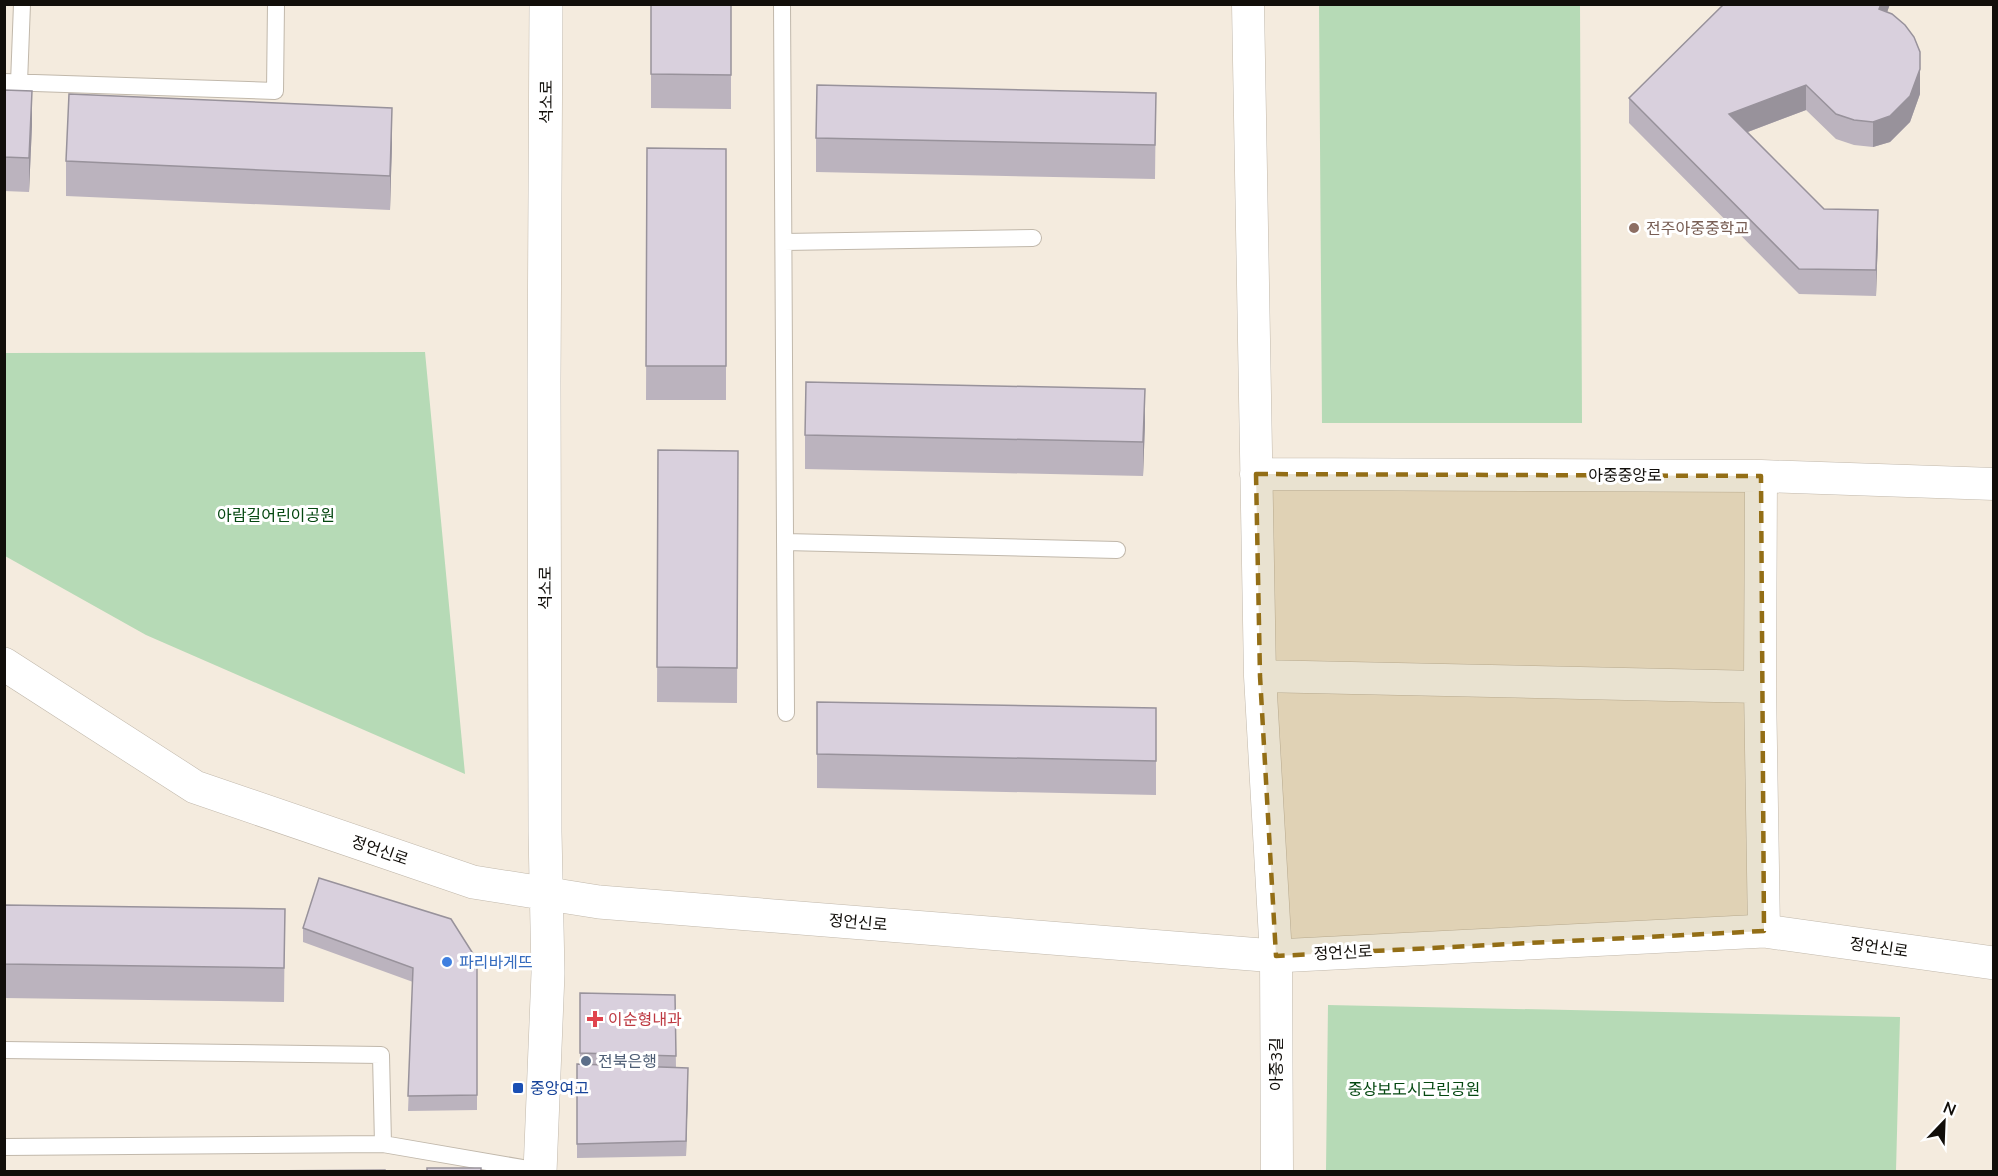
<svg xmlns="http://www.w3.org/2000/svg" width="1998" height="1176" viewBox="0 0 1998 1176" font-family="'Nunito Sans','Noto Sans KR',sans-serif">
<rect width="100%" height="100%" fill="#f4ebde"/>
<!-- green -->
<path fill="#b6dab6" d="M1319,5H1580L1582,423H1322Z
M425,352L465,774L146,635L5,556V353Z
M1328,1005L1900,1017L1896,1171H1326Z"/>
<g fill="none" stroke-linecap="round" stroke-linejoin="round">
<defs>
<path id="service" d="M782,4L786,713
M4,82L275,91L276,4
M19,83L22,4
M784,242L1033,238
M785,542L1117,550
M4,1050L381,1055L383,1144
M4,1147L383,1144L540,1171"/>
<path id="minor" d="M1248,4L1260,676L1276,956L1277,1172
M1256,474L1761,476L1994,484
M1761,476L1760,687L1764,931
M1260,676L1760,687"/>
<path id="tertiary" d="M4,664L195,787L473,882L599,902L1276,956L1764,931L1994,963
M540,1172L548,973L545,832L544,382L546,4"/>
</defs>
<!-- service casing -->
<use href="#service" stroke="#c1b8ab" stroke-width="18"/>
<!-- minor casing -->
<use href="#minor" stroke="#c1b8ab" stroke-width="33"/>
<!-- tertiary casing -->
<use href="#tertiary" stroke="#c1b8ab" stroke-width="34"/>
<!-- service -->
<use href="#service" stroke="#fff" stroke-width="16"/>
<!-- minor -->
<use href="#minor" stroke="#fff" stroke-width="32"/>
<!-- tertiary -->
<use href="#tertiary" stroke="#fff" stroke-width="33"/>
</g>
<!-- wall -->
<path fill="#bbb3be" d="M651,4H731V109L651,108Z
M1724,4H1890L1887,12L1920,94L1910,122L1890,142L1873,147L1854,145L1836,139L1806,110L1748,132L1824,209L1878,235L1876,296L1799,294L1629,123V98Z
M4,90L32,125L29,192L4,191Z
M1156,93L1155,179L816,172V138Z
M392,142L390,210L66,196V161Z
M647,148L726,149V400H646Z
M1145,423L1143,476L805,469V435Z
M658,450L738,451L737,703L657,702Z
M1156,708V795L817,788V754Z
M4,905L285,909L284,1002L4,998Z
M303,928L477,960V1110L408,1111L413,982L303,942Z
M580,993L675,995L676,1068L688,1083L686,1156L577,1158V1064L580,1065Z"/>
<!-- shaded-wall -->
<path fill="#98929b" d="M1881,4H1890L1879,35V9Z
M1920,69V94L1910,122L1890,142L1873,147V122Z
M1806,85V110L1729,139V114Z
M32,91V125L29,192V158Z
M392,108V142L390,210V176Z
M1878,210V235L1876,296V270Z
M1145,389V423L1143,476V442Z
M688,1068V1083L686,1156V1141Z"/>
<!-- building -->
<path fill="#d9d0dd" stroke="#98929b" stroke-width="1.5" d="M651,4H731V75L651,74Z
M1724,4H1881L1879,9L1892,14L1905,25L1914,37L1920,52V69L1910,96L1890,116L1873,122L1854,120L1836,114L1806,85L1729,114L1824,209L1878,210L1876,270L1799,269L1629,98Z
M817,85L1156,93L1155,145L816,138Z
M4,90L32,91L29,158L4,157Z
M69,94L392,108L390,176L66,161Z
M647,148L726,149V366H646Z
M806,382L1145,389L1143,442L805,435Z
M658,450L738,451L737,668L657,667Z
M817,702L1156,708V761L817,754Z
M319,878L451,919L477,960V1095L408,1096L413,968L303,928Z
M4,905L285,909L284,968L4,964Z
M580,993L675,995L676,1056L580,1053Z
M577,1064L688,1068L686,1141L577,1144Z
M427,1168H481V1172H427Z
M385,1170V1172H147Z"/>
<!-- marked area -->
<path fill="#936e16" fill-opacity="0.2" stroke="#936e16" stroke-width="4.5" stroke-dasharray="12 8" stroke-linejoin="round" d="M1256,474L1761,476L1764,931L1276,956L1260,676Z"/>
<!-- markers -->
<circle fill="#8d6e63" stroke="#fff" stroke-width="2" cx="1634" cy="228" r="6"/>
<circle fill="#3f7fe0" stroke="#fff" stroke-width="2" cx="447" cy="962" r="6"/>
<path fill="#e0444e" stroke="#fff" stroke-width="2" d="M592 1010h6v6h6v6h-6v6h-6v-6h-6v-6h6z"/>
<circle fill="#5c6f8a" stroke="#fff" stroke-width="2" cx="586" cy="1061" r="6"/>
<rect fill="#1a4fb4" stroke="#fff" stroke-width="2" x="512" y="1082" width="12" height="12" rx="3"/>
<g text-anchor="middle" stroke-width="6" stroke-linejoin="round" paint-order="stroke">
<!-- street labels -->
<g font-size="16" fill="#110e0a" stroke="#fff">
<text transform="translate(546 102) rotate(-90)" y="6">석소로</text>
<text x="1625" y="481">아중중앙로</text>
<text transform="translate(545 588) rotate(-90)" y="6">석소로</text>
<text transform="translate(380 850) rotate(19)" y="6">정언신로</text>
<text transform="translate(858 922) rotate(5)" y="6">정언신로</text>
<text transform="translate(1879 947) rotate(8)" y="6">정언신로</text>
<text transform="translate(1343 952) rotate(-3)" y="6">정언신로</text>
<text transform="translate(1276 1064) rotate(-90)" y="6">아중3길</text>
</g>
<!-- education labels -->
<g font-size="16" fill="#785e54" stroke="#fff" text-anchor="start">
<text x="1646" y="234">전주아중중학교</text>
</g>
<!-- park labels -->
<g font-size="16" fill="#044710" stroke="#fff">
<text x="276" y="521">아람길어린이공원</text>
<text x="1414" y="1095">중상보도시근린공원</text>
</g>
<!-- shop labels -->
<g font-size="16" fill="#366cbe" stroke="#fff" text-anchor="start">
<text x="459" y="968">파리바게뜨</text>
</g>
<!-- health labels -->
<g font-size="16" fill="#be3a42" stroke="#fff" text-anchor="start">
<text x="608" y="1025">이순형내과</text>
</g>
<!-- service labels -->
<g font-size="16" fill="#4e5e75" stroke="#fff" text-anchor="start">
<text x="598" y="1067">전북은행</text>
</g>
<!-- transit labels -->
<g font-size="16" fill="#164399" stroke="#fff" text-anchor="start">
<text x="530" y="1094">중앙여고</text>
</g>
</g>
<!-- border -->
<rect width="1998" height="1176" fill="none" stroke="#110e0a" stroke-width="12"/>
<!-- north arrow -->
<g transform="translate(1944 1122) rotate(23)" stroke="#ffffff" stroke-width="4.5" paint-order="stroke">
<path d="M0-4.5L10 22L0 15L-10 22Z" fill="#110e0a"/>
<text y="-9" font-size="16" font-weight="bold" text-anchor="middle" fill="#110e0a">N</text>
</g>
</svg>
